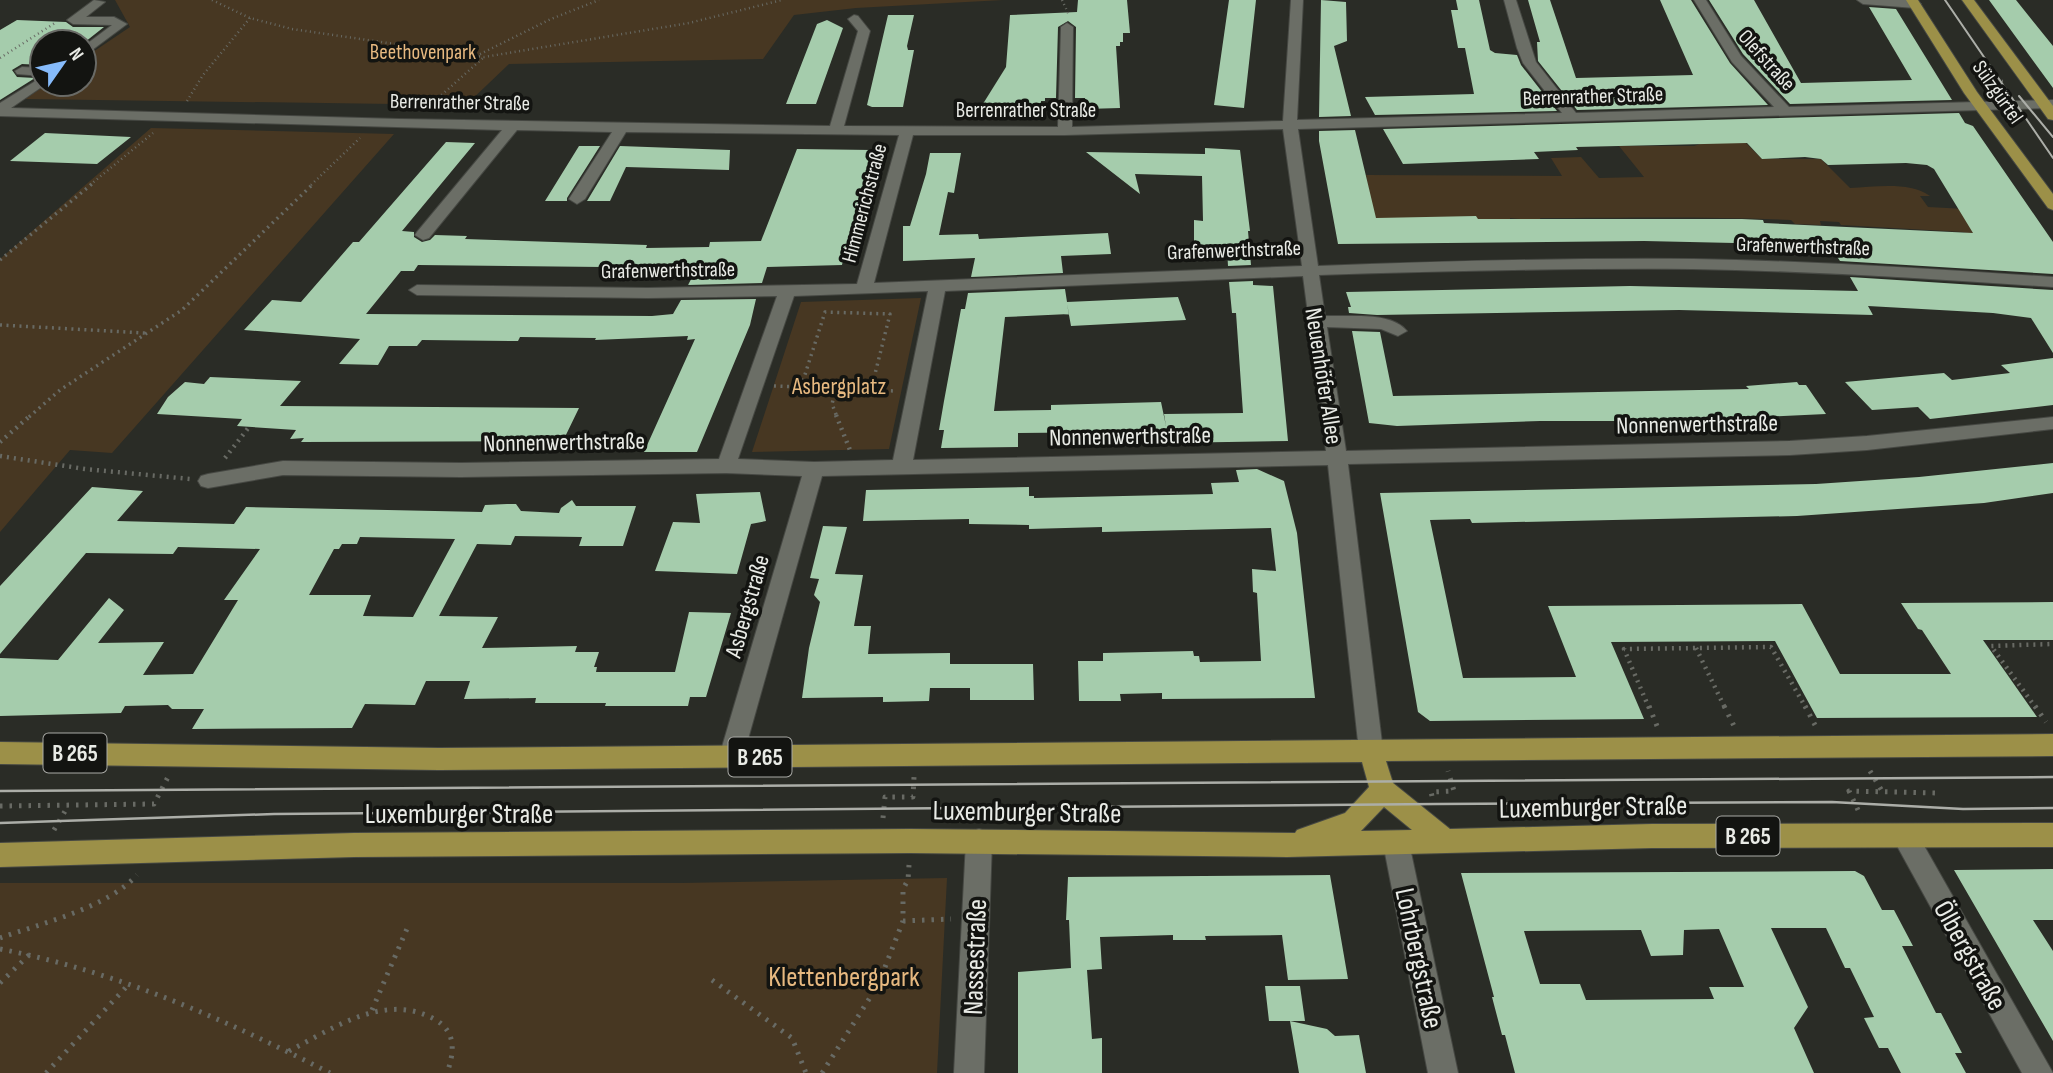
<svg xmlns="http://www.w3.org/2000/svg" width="2053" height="1073" viewBox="0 0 2053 1073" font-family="'Sofia Sans Condensed',sans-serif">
<rect width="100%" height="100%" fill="#2a2c26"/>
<!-- green -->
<path fill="#473722" d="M115,0H1003L856,8L794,15L763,59L509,64L466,105L25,99L47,84H84V58L130,27Z
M151,128L394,134L112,453L70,450L0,532V259Z
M1703,143H1746L1762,159H1821L1850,188C1875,187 1909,181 1930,196H1920L1928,207L1966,209L2024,248L1963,232L1841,225L1839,222L1820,221L1821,225L1795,224L1791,220C1702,216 1628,218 1540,218L1541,221L1510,218V221L1480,223L1476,216L1375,223L1366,175L1562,176L1551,158L1581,157L1599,178L1644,177L1619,146H1694Z
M921,298L889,449L752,452L801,302Z
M947,878L937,1073H0V883H682Z"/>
<!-- building -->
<path fill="#a5ccac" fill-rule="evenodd" d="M1078,0H1127L1130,33H1123V42H1120V46H1116L1120,108L1086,109L1085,98H1075L1076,27L1068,21L1058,27L1056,98H1045V101H1041V107H981L1006,67L1010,15L1077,12Z
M1229,0H1256L1244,108L1214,105Z
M1321,0L1346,2L1347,41L1334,46L1351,116L1319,117Z
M1456,0H1479L1490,50L1495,53L1517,55L1521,65L1557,111L1375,115L1365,97L1474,94L1465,48H1458L1451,10H1458Z
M1528,0H1550L1576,78L1693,75L1660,0H1691L1730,63L1768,105L1577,110L1538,61L1537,42H1540Z
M1709,0H1754L1801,83L1912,80L1869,7L1896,9L1952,100L1790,104L1743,54Z
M1989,0H2016L2053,46V88Z
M888,15H914L907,46L908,50H914L903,107H872L867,105Z
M17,20L66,22L73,27H104L85,42H42V65L22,64L12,70L17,77L35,78L0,100V30Z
M827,20L843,28L816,104H786L817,24Z
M1959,113L1965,123L1973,126L2053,242V274L1840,261L1830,246L1783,244L1644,241L1338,244L1319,141V131L1355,130L1376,218L1476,216L1478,219H1742L1763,220L1764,223L1973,233L1934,169L1927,165L1906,163L1828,165L1821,159L1805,157L1762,159L1747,143L1576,147L1578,150L1534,152L1539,159L1403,164L1383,129Z
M45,133L131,137L97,164L10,161Z
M446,142L475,143L402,231L414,232V237L422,242L430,240L435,235L467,236L465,239L647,245L646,248L709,247L710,242L761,241L797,149L872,150L870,159H874L872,166H880L857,248L846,247L842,265L767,267L762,283L688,285L697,268L418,265L414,271H401L366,314L652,316L673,314L681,300L756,299L750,325L697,452H644L695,339L687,340L688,336L595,340L596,338L520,337L518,341L422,340L417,346H389L378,365L339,364L360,339L244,330L272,300L301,302L353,242H359Z
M579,146H600L567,198V201H545Z
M620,146L730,150L729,170L626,167L610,201H587Z
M1205,148L1240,150L1250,231H1248L1251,265L1228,266L1227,248L1194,246V220L1203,221L1202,176L1135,174L1140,194L1086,152L1205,154Z
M930,153H961L954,193L948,192L939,235L978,234L979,239L1108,233L1111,254L1061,256L1063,273L971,277L975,258L903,261V226H910L926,174Z
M1850,277L2053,290V353L2031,318L1993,313L1868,306L1873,315L1679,310L1377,315L1349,313L1348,307H1351L1346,292L1630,286L1858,291Z
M1253,281V285L1273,286L1288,441L1168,443L1167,434H1126L1125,432L1018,433V447L941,448L944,430H939L944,401L961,309H965L968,293L1065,289L1067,302L1178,297L1186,320L1071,326L1067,304L1069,314L1005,317L994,411L1051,410V405L1161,402L1166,426L1164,414L1243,413L1236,313H1232L1229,282Z
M1352,331L1380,332L1393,396L1749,389L1746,386L1797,382L1799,385H1806L1826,414L1673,421H1540L1397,426L1369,423Z
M2053,358V405L1930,419L1918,407L1872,410L1845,382L1944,373L1952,380L2010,373L2001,365Z
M210,377L301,381L280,406L579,408L563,441L301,442L304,438L290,439L296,430L237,426L242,419L157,414L168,397L185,382L204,384Z
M2053,463V493L1984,503L1797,516L1472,523L1470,519L1430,520L1463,678L1576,677L1548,606L1802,604L1840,674H1951L1922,630L1918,629L1901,603L2053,602V640H1983L2037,717L1817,718L1775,641L1611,642L1644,719L1430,721L1418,712L1380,493L1816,484L1919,477Z
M1257,469L1284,481L1297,533L1315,698L1162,699V693L1120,694L1121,701H1079L1078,661H1103V653L1193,651L1194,656H1199L1200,662L1261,661L1257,593L1253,592L1252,569L1276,571L1271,528L1102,532V527L1029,529V525L969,524V519L863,521L866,490L1029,487V496H1034V498L1213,494L1211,483L1239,482L1236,470Z
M92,487L143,491L117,521L234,524L246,507L482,512L485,505L507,504H516L521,511L559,513L561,508L572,500L576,506H636L623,546H579L582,537L515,536L511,545L477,544L439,616L498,617L482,648L577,646L575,652H599L594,667H597L596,672H675L689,612L731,613L706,697H690L688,706H605L606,703H535L536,698L464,699L470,681H426L415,705L365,704L352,728L192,729L204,709H172L168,705L125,706L121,713L0,716V658L58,660L109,598L124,610L98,643L164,642L143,675L193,674L238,600H224L260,549L178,547L173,554L86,553L0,654V586ZM360,537L455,539L413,617L363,616L371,595H309L334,549H339L342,544H357Z
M760,492L766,521L751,524L737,574L655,571L673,522L700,523L696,494Z
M823,526L847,527L835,574L863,575L854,626H871L868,654L950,653V664H1033L1034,700H970V688H930L929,701L883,702V697L802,698L809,648L820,602L814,595L819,579L810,578Z
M2053,869V920H2033L2053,951V1041L1954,870Z
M1855,871L1864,876L1882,910H1894L1913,946H1902L1936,1013H1941L1962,1053H1955L1966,1073H1901L1888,1048H1879L1864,1018L1874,1017L1850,968H1845L1826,928H1771L1808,1007L1794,1028L1814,1073H1515L1505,1035H1502L1492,997H1494L1461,873ZM1719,929L1744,987H1709L1714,999L1586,1000L1580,984H1540L1524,931L1641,930L1651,956L1683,955L1684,930Z
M1330,875L1348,979L1288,980L1282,935L1205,936L1206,940H1173V935L1100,937L1102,969L1087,970L1092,1039L1102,1038V1073H1018V972L1071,968L1069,920H1066L1068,877Z
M1265,986H1300L1305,1021H1290L1327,1029L1335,1036L1359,1035L1366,1073H1299L1290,1021H1269Z"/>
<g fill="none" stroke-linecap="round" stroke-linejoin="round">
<defs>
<path id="minor" d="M94,0L105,2L86,17H114L127,24L84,56V46L112,25L73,24L67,20Z
M1291,0H1303L1297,120L1562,113L1523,63L1517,48L1504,0H1516L1536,62L1576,113L1774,107L1732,62L1694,0H1706L1741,56L1789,107L2053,100V108L1298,129L1318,266C1443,261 1568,258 1694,259C1814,261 1933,269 2053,277V287C1933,279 1812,271 1692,269C1568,268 1443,271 1319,275L1325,316C1349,317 1391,311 1407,331L1398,336L1381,329L1327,327L1346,451L1790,441L1867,436L2053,417V429L1867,450L1790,455L1348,464L1383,751L1380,759L1371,762L1362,759L1359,751L1328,465L822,476L743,757L740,765L731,768L722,765L719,757L802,476L726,473L461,477L283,475L208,488L201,486L198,481L201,476L208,474L283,461L461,463L719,459L777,296L648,298L417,295L409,290L417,285L648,288L857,284L899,135L626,132L585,199L577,204L569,199L612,132L517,130L429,238L423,240L415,235L417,232L502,130L0,116V103L42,77V84H46L11,108L399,119L830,126L858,31L848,19L854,15L858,16L870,31L844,126L1058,127L1061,27L1067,23L1073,27L1072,127L1283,121ZM1283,129L1302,266L874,283L913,135H1065ZM1303,276L1326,451L913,460L945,291ZM928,291L893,460L814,462L738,459L794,296Z
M1857,0H1910L1921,4L1915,8L1863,4Z
M22,67L42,68V76L17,74L15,71Z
M1905,824L1914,828L2053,1073H2022L1896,844L1892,836L1896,828Z
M979,829L988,832L992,841L984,1073H954L966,841L970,832Z
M1396,831L1405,834L1409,843L1458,1073H1428L1383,843L1387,834Z"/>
<path id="major" d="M1906,0H1918L1977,92L2053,194V210L2048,208L1964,93Z
M1962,0H1974L2053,106V120L2048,119Z
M2053,734V756L1386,761L1393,783L1450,829L1652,824L2053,823V847L1652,848L1287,857L910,853L354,857L0,867V843L354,833L910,829L1295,833L1297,830L1345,813L1369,787L1362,762L439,770L0,764V742L439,748ZM1384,807L1412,830L1361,831Z"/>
</defs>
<!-- minor casing -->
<use href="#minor" stroke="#464843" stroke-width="2"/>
<!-- major casing -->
<use href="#major" stroke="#464843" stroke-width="2"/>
<!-- path-far3 -->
<path stroke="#686a64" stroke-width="2.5" stroke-dasharray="1 3.5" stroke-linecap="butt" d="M212,0L250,18L292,29L484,57L689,23L782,0
M1062,0L1069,15
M476,56L551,19L599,0
M0,58L55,23
M1981,63L1993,81
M1993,81H2006
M187,101L203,75L250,18
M428,107L484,57
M90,185L153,133
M311,185L360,138"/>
<!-- path-far2 -->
<path stroke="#686a64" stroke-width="3.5" stroke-dasharray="2 4.5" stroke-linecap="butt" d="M0,260L92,184
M0,325L145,333
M774,386L895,391
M801,387L825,312L890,314L871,390
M836,388L832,404L837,417
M29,417L60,390L182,310L313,184"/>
<!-- path-far1 -->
<path stroke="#686a64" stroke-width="4.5" stroke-dasharray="2 5" stroke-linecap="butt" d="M836,415L850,450
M0,442L31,415
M0,456L85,469L190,479
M225,458L249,427
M1696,648L1725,708
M1649,708L1624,649L1771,647L1806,708
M2036,708L1991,646L2053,644"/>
<!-- path -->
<path stroke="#686a64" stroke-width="5" stroke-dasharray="2.5 7" stroke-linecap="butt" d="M1649,706L1657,726
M1724,706L1734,726
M1805,706L1815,725
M2035,706L2046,722
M1870,771L1882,791
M1432,796L1431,792L1454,791L1448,771
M0,806L154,804L168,777
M1858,810L1849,791L1938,793
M883,818L885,797H913L914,777
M54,830L68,806
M903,921L951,919
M0,938C42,923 107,908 137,875
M0,949C118,972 224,1019 330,1073
M712,980L792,1038L806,1073
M0,983L30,954
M372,1010L409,924
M289,1051C334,1028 386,991 436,1020C457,1033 454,1053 447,1073
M46,1073L130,983
M822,1073L878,985L903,921V889L908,880L909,865"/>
<!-- minor -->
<use href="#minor" fill="#6b6e66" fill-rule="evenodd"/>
<!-- major -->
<use href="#major" fill="#9c9048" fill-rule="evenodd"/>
<!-- tram-far1 -->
<path stroke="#acaea8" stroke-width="2" d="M1945,0L2053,158
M2019,96L2053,137"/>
<!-- tram -->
<path stroke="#acaea8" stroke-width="2.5" d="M0,791L2053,777
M0,823L274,814L1435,804L1832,802L1963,809L2053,808"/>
</g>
<g text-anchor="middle" stroke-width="7" stroke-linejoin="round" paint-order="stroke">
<!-- far-park labels -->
<g font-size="21" fill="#e7b980" stroke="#131411">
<text x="423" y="59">Beethovenpark</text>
</g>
<!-- far-street labels -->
<g font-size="21" fill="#e9ebe6" stroke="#131411">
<text transform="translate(1767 60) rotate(48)" y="7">Olefstraße</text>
<text transform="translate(1998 92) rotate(55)" y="7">Sülzgürtel</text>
<text transform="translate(1593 96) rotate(-2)" y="7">Berrenrather Straße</text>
<text transform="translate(460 102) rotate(1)" y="7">Berrenrather Straße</text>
<text x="1026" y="117">Berrenrather Straße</text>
<text transform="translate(864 203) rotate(-75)" y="7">Himmerichstraße</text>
<text transform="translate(1803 246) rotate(2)" y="7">Grafenwerthstraße</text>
<text transform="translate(1234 250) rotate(-2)" y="7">Grafenwerthstraße</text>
<text transform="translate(668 270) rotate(-1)" y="7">Grafenwerthstraße</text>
</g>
<!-- shield labels -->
<g fill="#131411" stroke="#a9aaa6" stroke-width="2">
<rect x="43.5" y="733.5" width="63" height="39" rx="5"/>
<rect x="728.5" y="737.5" width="63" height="39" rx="5"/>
<rect x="1716.5" y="816.5" width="63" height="39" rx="5"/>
</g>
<g font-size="23" font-weight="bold" fill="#e9ebe6">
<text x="75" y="761">B 265</text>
<text x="760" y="765">B 265</text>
<text x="1748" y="844">B 265</text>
</g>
<!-- street labels -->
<g font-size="24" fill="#e9ebe6" stroke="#131411">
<text transform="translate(1324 376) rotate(81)" y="8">Neuenhöfer Allee</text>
<text transform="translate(1697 424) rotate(-1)" y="8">Nonnenwerthstraße</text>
<text transform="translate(1130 436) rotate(-1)" y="8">Nonnenwerthstraße</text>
<text transform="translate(564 442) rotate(-1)" y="8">Nonnenwerthstraße</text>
<text transform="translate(747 606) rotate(-74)" y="8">Asbergstraße</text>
</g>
<!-- park labels -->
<g font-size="24" fill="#e7b980" stroke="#131411">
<text x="839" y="394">Asbergplatz</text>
</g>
<!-- near-street labels -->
<g font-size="28" fill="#e9ebe6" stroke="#131411">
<text transform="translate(1593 806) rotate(-1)" y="10">Luxemburger Straße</text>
<text transform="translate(1027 811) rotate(1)" y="10">Luxemburger Straße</text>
<text x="459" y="823">Luxemburger Straße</text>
<text transform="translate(1971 955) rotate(61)" y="10">Ölbergstraße</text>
<text transform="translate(974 957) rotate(-88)" y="10">Nassestraße</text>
<text transform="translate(1420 958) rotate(78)" y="10">Lohrbergstraße</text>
</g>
<!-- near-park labels -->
<g font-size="28" fill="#e7b980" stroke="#131411">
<text x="844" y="986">Klettenbergpark</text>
</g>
</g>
<!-- north arrow -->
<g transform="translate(63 63) rotate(56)"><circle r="33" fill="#131411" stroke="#696a66" stroke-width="2"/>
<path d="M0-5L12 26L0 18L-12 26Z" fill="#86bbfb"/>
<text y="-10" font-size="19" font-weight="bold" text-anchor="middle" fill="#e9ebe6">N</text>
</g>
</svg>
